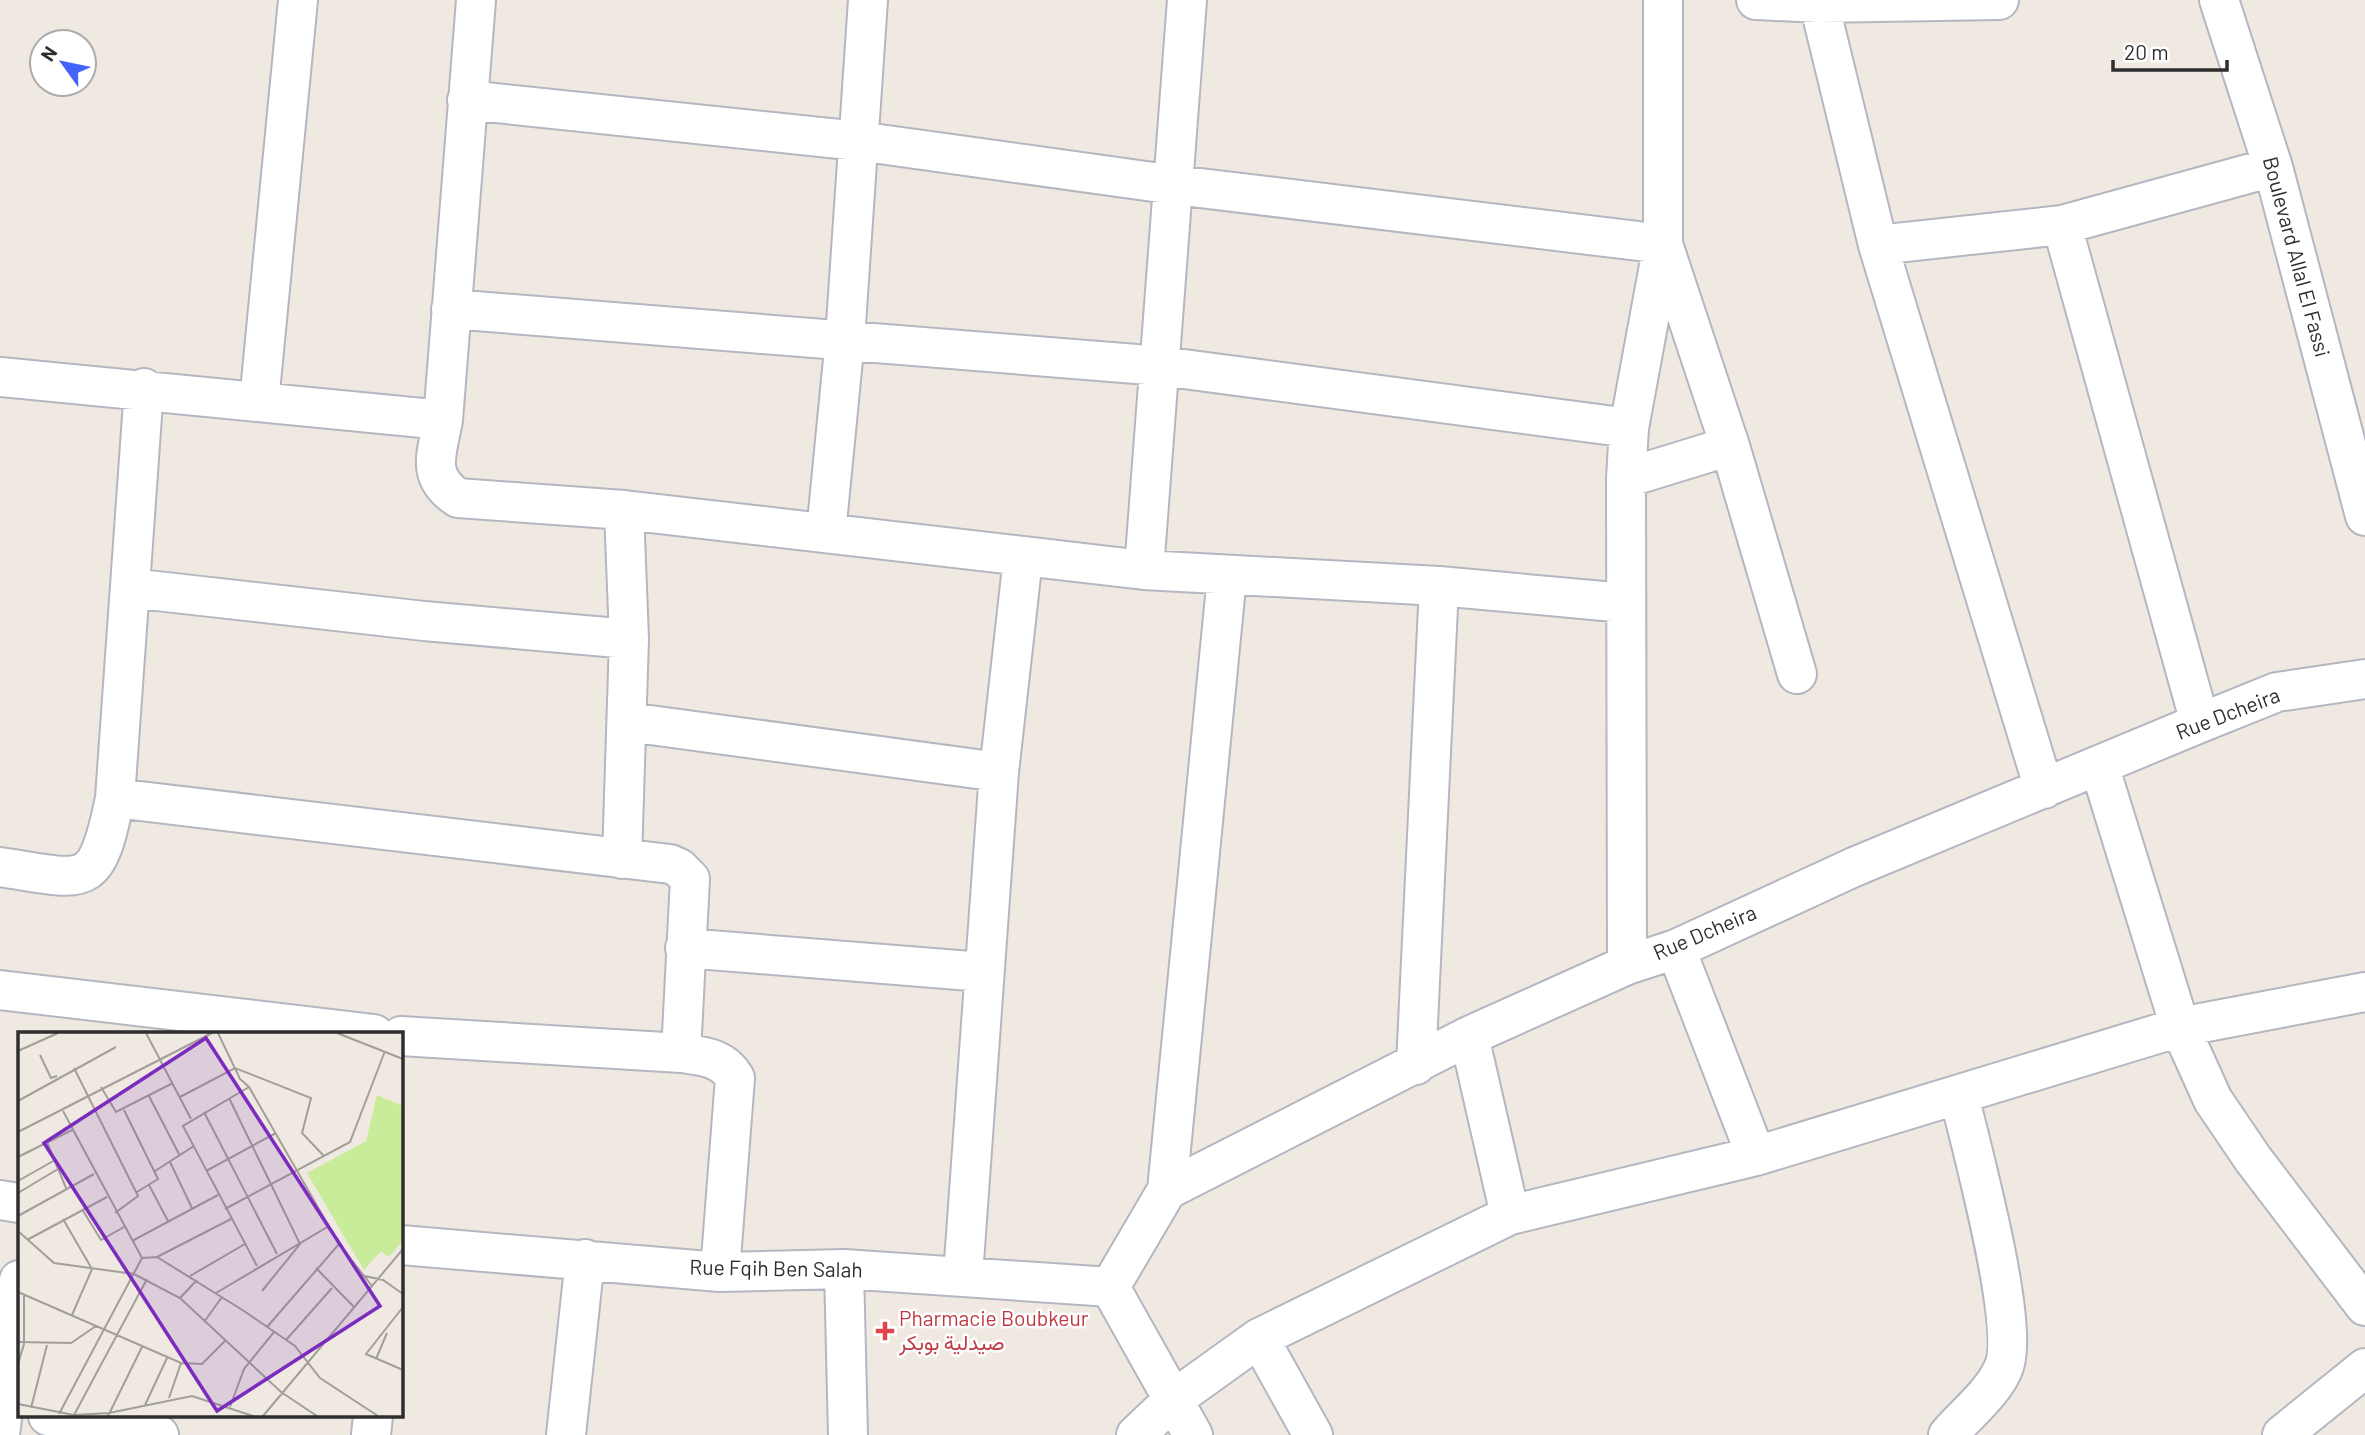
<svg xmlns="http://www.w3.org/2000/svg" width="2365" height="1435" viewBox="0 0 2365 1435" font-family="Barlow,Vazirmatn,sans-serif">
<rect width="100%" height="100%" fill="#efe9e1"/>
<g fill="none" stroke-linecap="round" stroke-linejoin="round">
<defs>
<path id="street" d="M476,0L443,420C437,454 425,476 458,498L624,510L1144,570L1439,586L1625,603
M1756,0L1819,3L1999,0
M2219,0L2273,167L2365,516
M1819,3L1878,245L2044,789
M467,100L858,141L1175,185L1663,244L1730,446L1797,674
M2062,225L2200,723
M1878,245L2062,225L2273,167
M451,309L1161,366L1629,428
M0,377L443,420
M259,402L298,0
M1626,478L1730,446
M826,533L845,339L868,0
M1144,570L1187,0
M130,588L424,621L629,639
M628,722L999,772
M2099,765L2180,1027L2213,1100L2253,1159L2365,1306
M115,798L670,864L679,868L690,879L681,1053
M622,859L629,639L624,510
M0,867C87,880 96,892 115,798L144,388
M685,948L983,972
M1676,949L1756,1156
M1627,965L1626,478L1629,428L1663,244V0
M0,990L374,1034
M401,1036L681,1053C702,1056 723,1057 735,1078L720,1272
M1469,1036L1510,1215
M1416,1065L1439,586
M1167,1190L1227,576
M0,1200L19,1203
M401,1245L720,1272L844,1269L1110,1287
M844,1269L848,1435
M963,1276L999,772L1023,558
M1110,1287L1167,1190L1469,1036L1627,965L1676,949L1854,867L2200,723L2277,692L2365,679
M1110,1287L1193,1435
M1259,1338L1313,1435
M48,1416L159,1435
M0,1435L19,1280
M371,1435L373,1416
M566,1435L585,1259
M1136,1435L1174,1399L1259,1338L1510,1215L1756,1156L2180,1027L2365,992
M1948,1435C1966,1414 1992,1394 2003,1369C2022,1329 1971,1147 1959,1095
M2282,1435L2365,1368"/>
</defs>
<!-- street casing -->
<use href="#street" stroke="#b4b7c1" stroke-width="42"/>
<!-- street -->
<use href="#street" stroke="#fff" stroke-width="38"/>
</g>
<!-- markers -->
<path fill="#e0444e" stroke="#fff" stroke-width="2.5" d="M881.5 1320.5h7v7h7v7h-7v7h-7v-7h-7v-7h7z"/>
<g text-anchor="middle" stroke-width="5" stroke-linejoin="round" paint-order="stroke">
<!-- street labels -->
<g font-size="21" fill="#2e2e2e" stroke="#fff">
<text transform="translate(2296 257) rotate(75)" y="7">Boulevard Allal El Fassi</text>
<text transform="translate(2228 714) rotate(-21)" y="7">Rue Dcheira</text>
<text transform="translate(1705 933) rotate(-23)" y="7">Rue Dcheira</text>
<text transform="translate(776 1269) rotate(1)" y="7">Rue Fqih Ben Salah</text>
</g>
<!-- health labels -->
<g font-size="21" fill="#be3a42" stroke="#fff" text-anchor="start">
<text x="899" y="1326">Pharmacie Boubkeur<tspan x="899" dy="24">صيدلية بوبكر</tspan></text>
</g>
</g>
<!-- overview -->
<g transform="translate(18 1032)">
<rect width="385" height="385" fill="#efe9e1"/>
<path d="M359,63L385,74V208L371,225L363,219L346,238L289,141L348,109Z" fill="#c9ec9a"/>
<path fill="none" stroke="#a29e99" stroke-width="2" d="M128,1L173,87M200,1L222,47L231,55L321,212L354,254M319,1L385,27M0,19L40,1M22,23L33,46L39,44M56,36L120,164L97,181M83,55L98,80L155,51M231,55L165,94L239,234M131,64L162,124M162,65L217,36L293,66L284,101L306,124M211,66L282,212L244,259M0,69L98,15M106,78L140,147L119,160M45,79L124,226M186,80L259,222M0,100L194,1M29,110L48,156M0,125L54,98M152,130L174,176M137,139L176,114M188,139L258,101M0,149L37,128M131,153L150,189M0,161L40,137M64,177L83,208L106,195M207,177L332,110L367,19M0,184L76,142M45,187L74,237L54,283M0,199L36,231L116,242L162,266L263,360L299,384M9,208L89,165M114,209L200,163M139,225L213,187M124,226L139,225L226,279L277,314L302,346L360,384M298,236L336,275M342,243L365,248L385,262M172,244L227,212M0,260L163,331L184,332L208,308M198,261L311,194M162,266L179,248M385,275L348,322L385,338M186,290L204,265M249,295L321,212M268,308L314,256M0,310L53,311L78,294M358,327L369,301M0,332L6,312V262M151,366L163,331M0,372L56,383L91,381L174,364L235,384M127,373L149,326M212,375L226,337L256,300M13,376L29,313M41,382L124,226M56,383L129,247M90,384L124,315M245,384L385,217"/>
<path fill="#7b2cbf" fill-opacity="0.15" stroke="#7b2cbf" stroke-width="3.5" d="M188,6L362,274L199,379L26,111Z"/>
<rect width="385" height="385" fill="none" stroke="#2e2e2e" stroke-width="3.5"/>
</g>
<!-- north arrow -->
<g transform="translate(63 63) rotate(303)"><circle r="33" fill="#ffffff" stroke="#ababab" stroke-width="2"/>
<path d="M0-5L12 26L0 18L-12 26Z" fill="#4264fb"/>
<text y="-10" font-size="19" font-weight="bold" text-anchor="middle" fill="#2e2e2e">N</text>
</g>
<!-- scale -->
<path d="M2113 60v10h114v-10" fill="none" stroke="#2e2e2e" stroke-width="3.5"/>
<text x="2124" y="60" font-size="21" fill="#2e2e2e" stroke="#ffffff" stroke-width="5" paint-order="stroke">20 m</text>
</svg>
